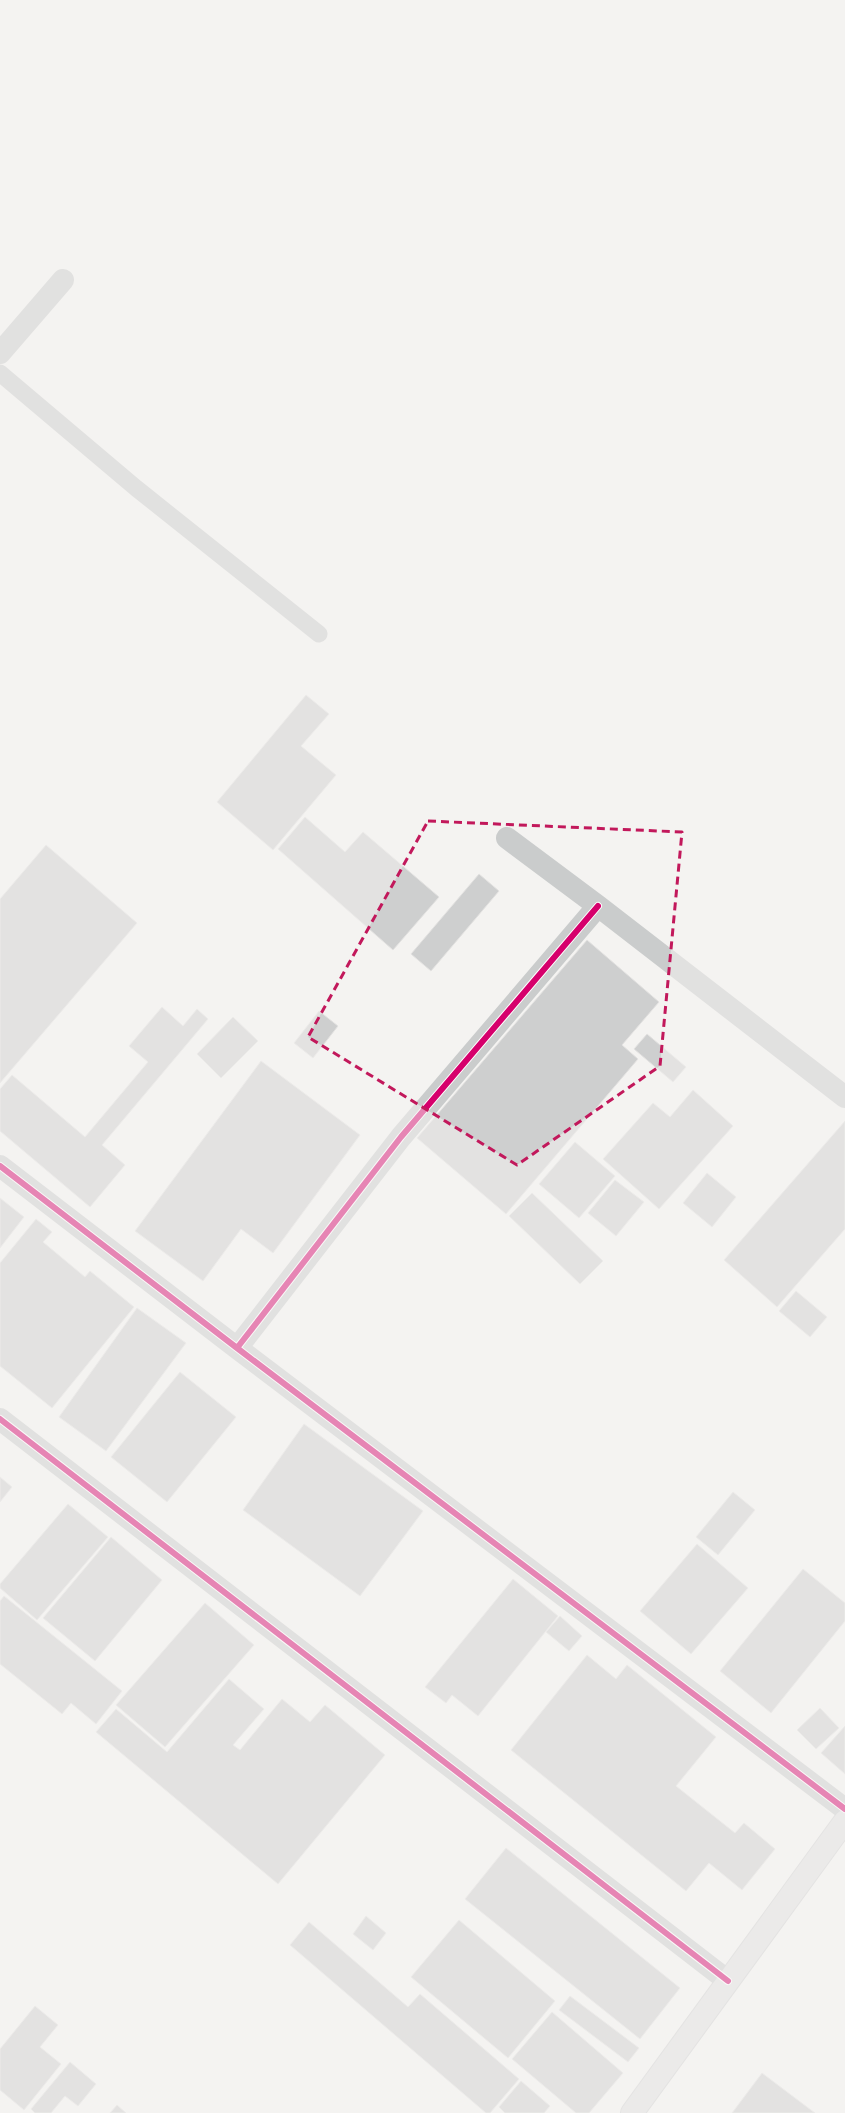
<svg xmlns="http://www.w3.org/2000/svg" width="845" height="2113" viewBox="0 0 845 2113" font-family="Rubik,sans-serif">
<rect width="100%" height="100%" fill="#f4f3f1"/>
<!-- building -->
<path fill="#cecfcf" stroke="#e3e2e1" d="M306,695L329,714L301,746L336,775L273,850L217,802Z
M305,817L345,852L363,832L439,897L393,950L278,849Z
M46,845L137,923L0,1083V899Z
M479,874L499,891L431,971L411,954Z
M587,940L659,1002L622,1045L638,1059L506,1214L417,1138Z
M162,1007L183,1026L197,1009L208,1019L102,1145L125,1165L90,1207L0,1131V1089L12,1075L85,1137L148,1062L129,1046Z
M319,1011L338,1026L313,1058L294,1043Z
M233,1017L258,1041L221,1078L197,1054Z
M647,1034L686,1067L673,1082L634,1049Z
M261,1061L360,1135L273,1253L241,1229L203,1281L135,1231Z
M693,1090L733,1126L659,1209L603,1159L653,1103L670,1117Z
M845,1121V1229L777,1307L724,1260Z
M575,1142L615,1176L579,1218L539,1184Z
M707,1173L736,1197L712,1227L683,1203Z
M615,1180L644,1202L616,1236L588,1213Z
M532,1193L603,1261L580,1284L509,1216Z
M0,1198L24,1217L0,1248Z
M36,1219L52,1232L43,1242L85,1277L90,1271L134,1307L52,1408L0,1366V1263Z
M796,1291L827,1317L810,1337L779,1311Z
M137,1308L186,1343L106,1451L59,1417Z
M180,1372L236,1417L167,1502L111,1457Z
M304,1424L423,1511L360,1596L243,1510Z
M0,1477L12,1487L0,1502Z
M733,1492L755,1510L718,1555L696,1537Z
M68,1504L108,1537L37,1620L0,1588V1584Z
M111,1537L162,1580L95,1661L43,1618Z
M697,1544L748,1588L691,1654L640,1611Z
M803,1569L845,1603V1621L771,1713L720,1671Z
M513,1579L558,1616L478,1716L452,1695L446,1703L425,1687Z
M4,1596L122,1691L96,1724L71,1703L62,1714L0,1664V1601Z
M205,1603L254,1645L165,1747L116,1705Z
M560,1616L582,1636L569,1651L546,1632Z
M587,1655L616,1679L627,1665L716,1737L676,1786L735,1833L744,1823L775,1849L742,1890L709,1863L686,1891L511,1750Z
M229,1679L264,1709L233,1745L240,1750L282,1699L310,1722L325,1705L385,1755L278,1884L96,1732L116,1709L167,1752Z
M820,1708L839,1728L816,1749L797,1730Z
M845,1726V1774L821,1753Z
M506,1848L680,1988L640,2039L465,1899Z
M366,1916L386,1933L373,1950L353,1934Z
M459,1920L555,2001L508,2058L411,1977Z
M309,1922L408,2007L420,1994L519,2079L490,2113H486L290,1945Z
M570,1996L639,2048L628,2062L559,2010Z
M35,2006L58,2025L40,2047L61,2064L24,2110L0,2090V2049Z
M552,2012L623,2073L589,2113H576L512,2059Z
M70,2062L96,2084L78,2106L65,2096L51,2113H35L31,2109Z
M762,2073L815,2113H732Z
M521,2081L550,2106L544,2113H505L499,2107Z
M117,2105L126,2113H110Z"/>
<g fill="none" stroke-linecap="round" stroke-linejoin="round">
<defs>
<path id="secondary" d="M632,2113L845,1821"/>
</defs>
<!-- secondary casing -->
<use href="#secondary" stroke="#d0d1d1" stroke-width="24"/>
<!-- lane -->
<path stroke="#cacccc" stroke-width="17" d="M0,373L136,488L319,634"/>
<!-- street -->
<path stroke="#cacccc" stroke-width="22" d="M0,353L63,280
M507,838L598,906L845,1097
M0,1166L237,1348L845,1809
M237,1348L401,1137L598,906
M0,1419L728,1981"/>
<!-- secondary -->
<use href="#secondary" stroke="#dfdfe0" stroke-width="22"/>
<defs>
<path id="cycleway" d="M0,1166L237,1348L845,1809
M237,1348L401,1137L598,906
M0,1419L728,1981"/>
</defs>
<!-- cycleway casing -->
<use href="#cycleway" stroke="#fff" stroke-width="8"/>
<!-- cycleway -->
<use href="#cycleway" stroke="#d6006c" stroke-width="6"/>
</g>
<!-- marked area -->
<path d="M0 0H845V2113H0ZM428,821L682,832L660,1066L517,1165L308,1037Z" fill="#f4f3f1" fill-opacity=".55" fill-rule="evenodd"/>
<path fill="none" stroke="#c2185b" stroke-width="3" stroke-dasharray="8 5" stroke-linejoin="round" d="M428,821L682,832L660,1066L517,1165L308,1037Z"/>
</svg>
